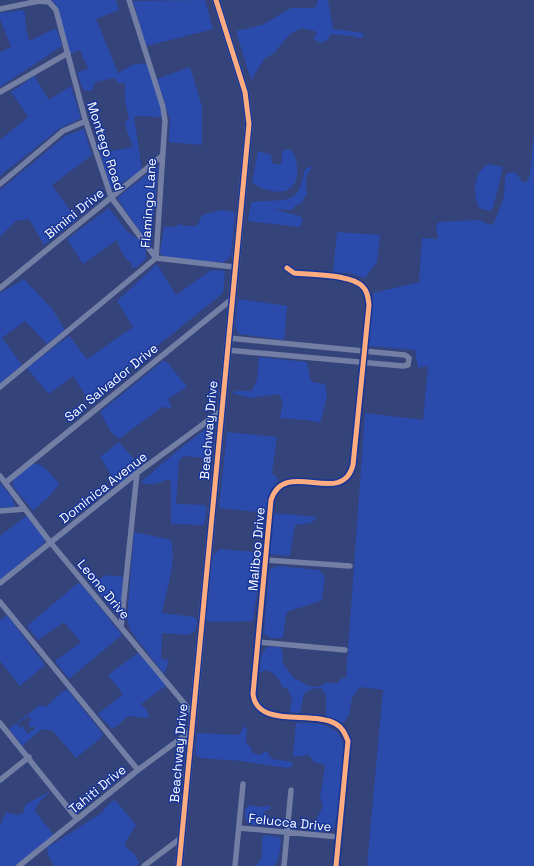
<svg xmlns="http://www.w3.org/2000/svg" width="534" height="866" viewBox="0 0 534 866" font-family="'Space Grotesk',sans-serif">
<rect width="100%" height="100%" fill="#344379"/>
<!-- green -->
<path fill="#2b4bac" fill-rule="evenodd" d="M52,0H116L119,10L96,19L118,73L132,65L145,63L149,66L163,117L134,116L142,170L111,190L100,153L133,147C131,138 126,132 125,123L129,118L125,102V83H119L114,78L95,82L92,91L83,90L77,73L88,68L80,50L69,54L58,9Z
M205,0L213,29L146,46L133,1Z
M318,0H328L333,29L363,33V37L359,38L353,36L331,34L326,41L320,43L313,38L317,34L315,31L302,28L290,34L273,54L265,58L251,80L236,31L262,25L291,8H315Z
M23,10L25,13L26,29L29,41L54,29L57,30L62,46L0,87V52L11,47L0,19V13Z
M190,67L202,107V145L169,142L170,119L157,79Z
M34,76L49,100L71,86L81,118L59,129L0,176V140L28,117L11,92Z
M84,129L92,155L52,185L77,220L44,245L29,219L16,221L0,237V190L65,136Z
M534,131V866H367L383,690L360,687L352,698L349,715L343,723L326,718V696L321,688L312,689L304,693L300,713L290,712L292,700L288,689L282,687C281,680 273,672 266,670L259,673L262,654L267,647H280L282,650L283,664L294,678L309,686L319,687L325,683H337L342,678H346L365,413L423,420L428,366L418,368L415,350L369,346L373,293L419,282L422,238L438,239L436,225L439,222L479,220L490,225L494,223L504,197L505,177L507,173L515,172L522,181L526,183L530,175Z
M288,149L293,152C295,157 297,162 297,167C300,198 271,195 252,183L258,151L271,155L272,163L278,165L282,162V151Z
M489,164L503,167L493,208L490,211L479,208C472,195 474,170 489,164Z
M159,165L150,247L117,198Z
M313,166C304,178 305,179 307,194L301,203L296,205L292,210L272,209L300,216L303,220L300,227L248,221L251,203C256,201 261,201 267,201C296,200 298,199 305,169Z
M109,208L127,231L143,243L146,251V259L137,267L132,268V264C123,257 120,250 117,240L83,264L67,239Z
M222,210L235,212L231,256L223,263L164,257L160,253L164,227H174L181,224L184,226H197L202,215Z
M337,232L380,235L377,262L365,278L349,273L333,272Z
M157,264L176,295L211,270L225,271L223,293L89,401L73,376L49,394L27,368L69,336L87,359L133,327L117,301Z
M24,279L52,309L65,330L47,344L25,321L2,338L22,365L0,383V293Z
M238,299L287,306L284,340L240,334L235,328Z
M259,357L307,362L310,379L312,382L325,384L327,396L320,423L306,420L280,418L283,401L278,394L251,398L232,393L235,391H252L257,380Z
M163,361H166L187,387L168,399L172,408L162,407L119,439L111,432L100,412Z
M213,423L215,427L211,457L206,458L184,456L179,460L176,504L204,505L207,509L204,525L171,524V481L168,479C159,483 150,487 141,482L177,451Z
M227,432L277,437L272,473L279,480L271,489L267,513L219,508Z
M119,442L141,467L121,483L115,481L100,457Z
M33,463L43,466L59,483C53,495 42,502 33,511L12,485L15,477Z
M0,483L13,499L15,507L0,508Z
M274,513L317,517L311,523L295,525L290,556L270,554Z
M26,516L45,538L44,543L0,580V536Z
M134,532L171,540C177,563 166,590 162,613L194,617L197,620L195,631L188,635L162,633L161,659L169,660L164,674L130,630L127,618Z
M220,549L263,553L253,621L216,622L206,621L213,555Z
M279,566L319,570L325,576L322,600L318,602L289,611L286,614L283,638H270L264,633L269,571L272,568Z
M106,575L123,577L121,615L116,614L92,584Z
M78,583L82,585L122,635L69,679L55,661L81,642L64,622L38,640L27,626Z
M7,615L45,665L20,686L0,661V621Z
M138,653L168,684L141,704L147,711L149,718L128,716L116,727L111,728L98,714L123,694L108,675Z
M68,690L103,734L102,737L76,758L53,731L42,729L22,746L9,729L40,705L46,707L63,691ZM29,716L31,719L28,724L31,728L34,726L35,729L27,734L23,726L20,728L17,724Z
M296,723C315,723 335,722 343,742C344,754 338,823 333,830L316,832L314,824L323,806L320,798L325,767V765L314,762L309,755L293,757Z
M244,726L247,729L246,743L252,748L251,752L259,755L266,751L272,759L292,762V766L288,768L241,761L201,758L195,755L197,733L239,735Z
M51,791L39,802L35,811L52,833V837L14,866H0V826L6,812L18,815L23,813L26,804Z
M112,801H116L136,825L125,843L126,847L135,855L139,863L136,866H54L48,855L47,847L55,843L101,813Z
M249,805L258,807L269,806L271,808L264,812L258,825C246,826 245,820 245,810Z
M267,835L281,838C280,848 280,858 274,866H255C266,859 260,846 263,836Z"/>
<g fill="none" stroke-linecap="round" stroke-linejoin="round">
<!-- street -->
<path stroke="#727ea4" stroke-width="5.5" d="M0,9L39,1L49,2L56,10L85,119L111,197L156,258L234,267
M0,92L68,53
M0,184L63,131L86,121
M287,268L294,273C311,275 353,274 363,287C368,292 368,298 369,305L353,465C342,508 285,457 271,500L253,694C257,729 313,710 336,724C343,728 345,734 348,741L336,866
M0,288L162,156
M227,350L403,366L408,365L409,358L405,355L228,338
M0,387L156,258L165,121L163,107L129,0
M0,476L50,542L193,714
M5,483L232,299
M0,511L25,509
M266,560L350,566
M0,583L137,473L221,411
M0,602L138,770
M121,627L137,473
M258,642L345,650
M0,723L77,819
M0,780L29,757
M239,828L339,837
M19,866L138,770L191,731
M144,866L181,838
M235,866L243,784
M284,866L291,790"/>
<!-- secondary -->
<path stroke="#7883a8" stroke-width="8" d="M179,866L249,124L245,92L216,0"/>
<defs>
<path id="cycleway" d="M287,268L294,273C311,275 353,274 363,287C368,292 368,298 369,305L353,465C342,508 285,457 271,500L253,694C257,729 313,710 336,724C343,728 345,734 348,741L336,866
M179,866L249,124L245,92L216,0"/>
</defs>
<!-- cycleway casing -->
<use href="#cycleway" stroke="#173496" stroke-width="8"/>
<!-- cycleway -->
<use href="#cycleway" stroke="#ffac80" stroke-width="5"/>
</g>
<g text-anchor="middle" stroke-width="3" stroke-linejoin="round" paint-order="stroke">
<!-- street labels -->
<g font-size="13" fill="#fff" stroke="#173496">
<text transform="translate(106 146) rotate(72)" y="5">Montego Road</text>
<text transform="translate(148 203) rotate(-86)" y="5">Flamingo Lane</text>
<text transform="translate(74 213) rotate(-39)" y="5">Bimini Drive</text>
<text transform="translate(111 382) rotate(-39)" y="5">San Salvador Drive</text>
<text transform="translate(208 430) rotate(-85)" y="5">Beachway Drive</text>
<text transform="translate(103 487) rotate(-38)" y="5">Dominica Avenue</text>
<text transform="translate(256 549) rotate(-85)" y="5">Maliboo Drive</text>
<text transform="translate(104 589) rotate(50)" y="5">Leone Drive</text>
<text transform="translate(178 753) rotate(-85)" y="5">Beachway Drive</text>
<text transform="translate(97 789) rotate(-39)" y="5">Tahiti Drive</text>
<text transform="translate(290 822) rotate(6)" y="5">Felucca Drive</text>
</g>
</g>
</svg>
